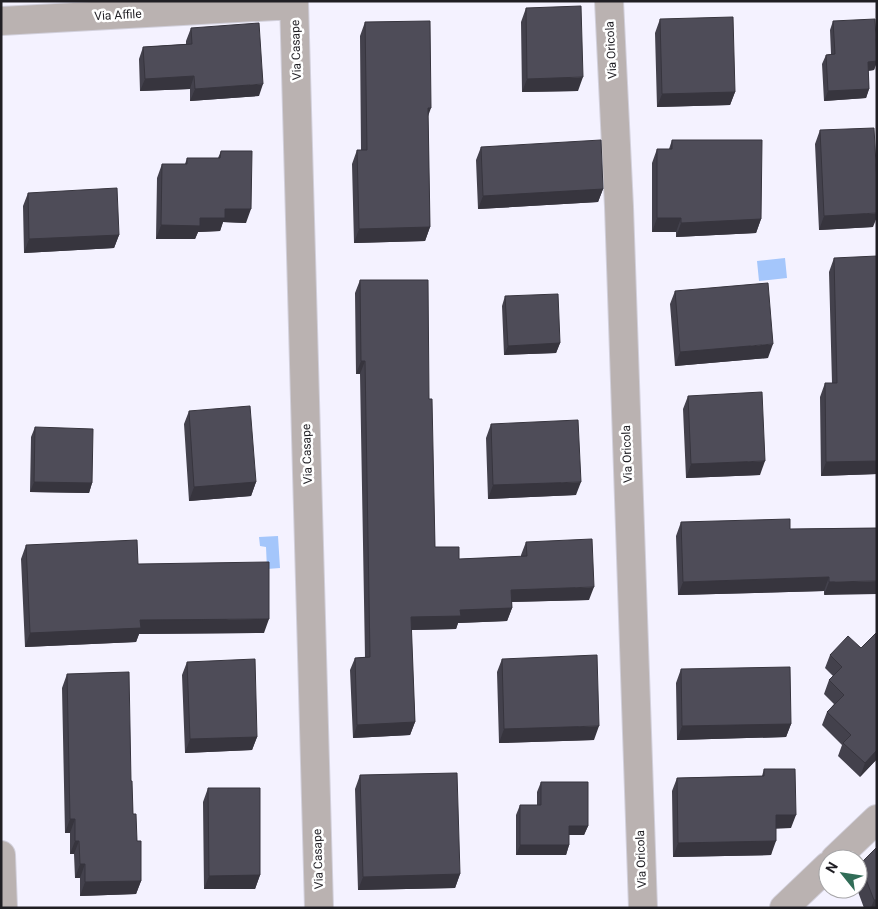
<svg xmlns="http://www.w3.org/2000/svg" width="878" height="909" viewBox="0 0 878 909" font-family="Roboto,sans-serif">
<rect width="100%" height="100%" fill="#f4f2ff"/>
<!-- water -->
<path fill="#a4c6fb" d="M785,258L787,278L759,281L757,261Z
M278,536L280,568L267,569L266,547L260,546L259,537Z"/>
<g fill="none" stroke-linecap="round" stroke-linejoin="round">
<defs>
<path id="minor" d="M294,1L319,908
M609,1L619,207L643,908
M1,21L294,5
M1,855L3,908
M835,859L877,819
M784,908L828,866"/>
</defs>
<!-- minor casing -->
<use href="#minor" stroke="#d2d0dc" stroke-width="30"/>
<!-- minor -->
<use href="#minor" stroke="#bab2b1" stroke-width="28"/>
</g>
<!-- wall -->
<path fill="#43414c" d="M526,8L578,91L522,92L521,22Z
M660,19L735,92L730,105L657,107L655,33Z
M833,21L877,53V62L874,70L868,71L869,89L866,98L824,101L822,64L826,55L831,54L830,30Z
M365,22L428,118L430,227L425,241L354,243L352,164L357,150H361L360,36Z
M191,28L259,96L190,101V89L140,91L139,59L143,47L186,44V41Z
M820,130L873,227L819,230L815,144Z
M672,140L761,219L756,233L676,237V232H652V163L657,149H669Z
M481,147L603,189L598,202L478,209L476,160Z
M221,151L246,223L223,222L220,231L198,232L195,239H156L157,178L162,164H185L187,158H218Z
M28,193L119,235L114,248L24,253L23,206Z
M834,258L877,474L821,476L820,397L825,383H832L829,272Z
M360,280L429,399L435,547L459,559L521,557V555L526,542L589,600L512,602V608L507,621L458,623L456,629L411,630L415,722L410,735L353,738L350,670L355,658L365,657L360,374H356L355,293Z
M675,291L768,358L675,366L670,304Z
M505,296L560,343L556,353L504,355L502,306Z
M688,396L760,475L686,478L683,409Z
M189,411L256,482L251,496L189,501L184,424Z
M491,424L576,495L488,499L486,438Z
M35,427L92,483L89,493L30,492L31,437Z
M681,522L790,529L877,528L824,595V591L678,595L676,536Z
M26,545L264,633L139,634L136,642L25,647L21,559Z
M877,633V759L860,777L838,756L842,745L822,725L827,712L834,704L824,694L829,680L833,676L825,668L830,655L861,648Z
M502,659L594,740L499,743L497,672Z
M187,662L257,737L252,750L185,753L182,675Z
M681,669L791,724L786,737L677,740L676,683Z
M67,674L131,781L133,814L137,841L141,881L136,894L80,896V878H75L74,854H70V833H65L62,688Z
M764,769L791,828H776L771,855L673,857L672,791L677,778L762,776Z
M360,775L460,874L455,888L358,890L355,789Z
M541,782L588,826L584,835H569V845L566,855H516V815L520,805H537V792Z
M208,788L260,875L255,889H204L203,802Z
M877,847V908H864L857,889H858V870L860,864Z"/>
<!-- shaded-wall -->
<path fill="#37353e" d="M877,61L874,70L864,71L868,62Z
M194,76L190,89L140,91L145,79Z
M583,77L578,91L522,92L527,79Z
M263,84L259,96L190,101L195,89Z
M869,89L866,98L824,101L828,91Z
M735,92L730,105L657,107L662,94Z
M428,108H431L426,122Z
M603,189L598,202L478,209L483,196Z
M225,209H251L246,223L223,222L220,231L198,232L195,239H156L161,225L200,218Z
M877,213V217L873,227L819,230L824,216Z
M657,218H681L676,232H652Z
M761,219L756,233L676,237L681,223Z
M430,227L425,241L354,243L359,229Z
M119,235L114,248L24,253L29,239Z
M560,343L556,353L504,355L508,346Z
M773,344L768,358L675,366L680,352Z
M361,361H365L360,374H356Z
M765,461L760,475L686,478L691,464Z
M877,461V474L821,476L826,462Z
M34,482L92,483L89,493L30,492Z
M256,482L251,496L189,501L194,487Z
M581,482L576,495L488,499L493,485Z
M829,577L824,591L678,595L683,582Z
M877,581V594L824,595L829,582Z
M594,587L589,600L507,602L511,590Z
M512,608L507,621L458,623L456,629L406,630L411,617L460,610Z
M269,619L264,633L139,634L136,642L25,647L30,633L140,620Z
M415,722L410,735L353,738L357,725Z
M791,724L786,737L677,740L682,726Z
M599,726L594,740L499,743L504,729Z
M257,737L252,750L185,753L190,739Z
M877,750V759L860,777L865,763Z
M776,815H796L791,828L771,829Z
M70,819H75L70,833H65Z
M569,826H588L584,835H566Z
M75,841H79L74,854H70Z
M776,841L771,855L673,857L678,843Z
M520,845H569L566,855H516Z
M80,864H85L80,878H75Z
M460,874L455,888L358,890L363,877Z
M260,875L255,889H204L209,876Z
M141,881L136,894L80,896L85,882Z
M874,900H877V908H871Z"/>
<!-- building -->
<path fill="#4e4c58" stroke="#37353e" d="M581,6L583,77L527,79L526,8Z
M733,17L735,92L662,94L660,19Z
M875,19L877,61L868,62L869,89L828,91L826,55L835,54L833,21Z
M430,21L431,108H428L430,227L359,229L357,150H367L365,22Z
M259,23L263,84L195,89L194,76L145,79L143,47L192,44L191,28Z
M874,128L877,183V213L824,216L820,130Z
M601,140L603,189L483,196L481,147Z
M672,140H762L761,219L681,223V218H657V149H672Z
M221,151H252L251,209H225V218H200V226L161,225L162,164H187V158H220Z
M117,188L119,235L29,239L28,193Z
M877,256V461L826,462L825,383H837L834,258Z
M360,280H428L429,399H432L435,547H459V559L527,556L526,542L592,539L594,587L511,590L512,608L460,610L461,616L411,617L415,722L357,725L355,658L370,657L365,361H361Z
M768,283L773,344L680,352L675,291Z
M558,294L560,343L508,346L505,296Z
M762,392L765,461L691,464L688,396Z
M250,406L256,482L194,487L189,411Z
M578,420L581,482L493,485L491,424Z
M35,427L93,429L92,483L34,482Z
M790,519V529L877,528V581L829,582V577L683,582L681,522Z
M137,540L138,564L269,562V619L140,620L141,628L30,633L26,545Z
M876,633L877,750L865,763L843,743L851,735L827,712L844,695L829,680L842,667L830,655L848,636L861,648Z
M597,655L599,726L504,729L502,659Z
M255,659L257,737L190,739L187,662Z
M790,667L791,724L682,726L681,669Z
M129,672L131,781H132L133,814H136L137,841H141V881L85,882V864H80L79,841H75V819H70L67,674Z
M764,769H795L796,815H776V841L678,843L677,778L764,776Z
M457,773L460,874L363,877L360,775Z
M541,782H588V826H569V845H520V805H541Z
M208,788H260V875L209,876Z
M877,847V900H874L860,864Z"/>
<g text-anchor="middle" stroke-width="5" stroke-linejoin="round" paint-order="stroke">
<!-- street labels -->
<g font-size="12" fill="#201f24" stroke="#fff">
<text transform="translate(118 15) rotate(-3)" y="4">Via Affile</text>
<text transform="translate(296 50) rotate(-92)" y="4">Via Casape</text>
<text transform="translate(611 50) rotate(-93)" y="4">Via Oricola</text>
<text transform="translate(307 454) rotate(-92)" y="4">Via Casape</text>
<text transform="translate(627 454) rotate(-92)" y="4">Via Oricola</text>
<text transform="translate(318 859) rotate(-92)" y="4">Via Casape</text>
<text transform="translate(641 859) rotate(-92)" y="4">Via Oricola</text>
</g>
</g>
<!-- border -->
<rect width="878" height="909" fill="none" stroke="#201f24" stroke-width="5"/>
<!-- north arrow -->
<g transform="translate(843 874) rotate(300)"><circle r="24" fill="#ffffff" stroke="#a6a5a7"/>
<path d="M0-4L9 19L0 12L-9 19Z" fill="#316d57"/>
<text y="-8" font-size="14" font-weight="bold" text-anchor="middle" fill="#201f24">N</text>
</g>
</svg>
